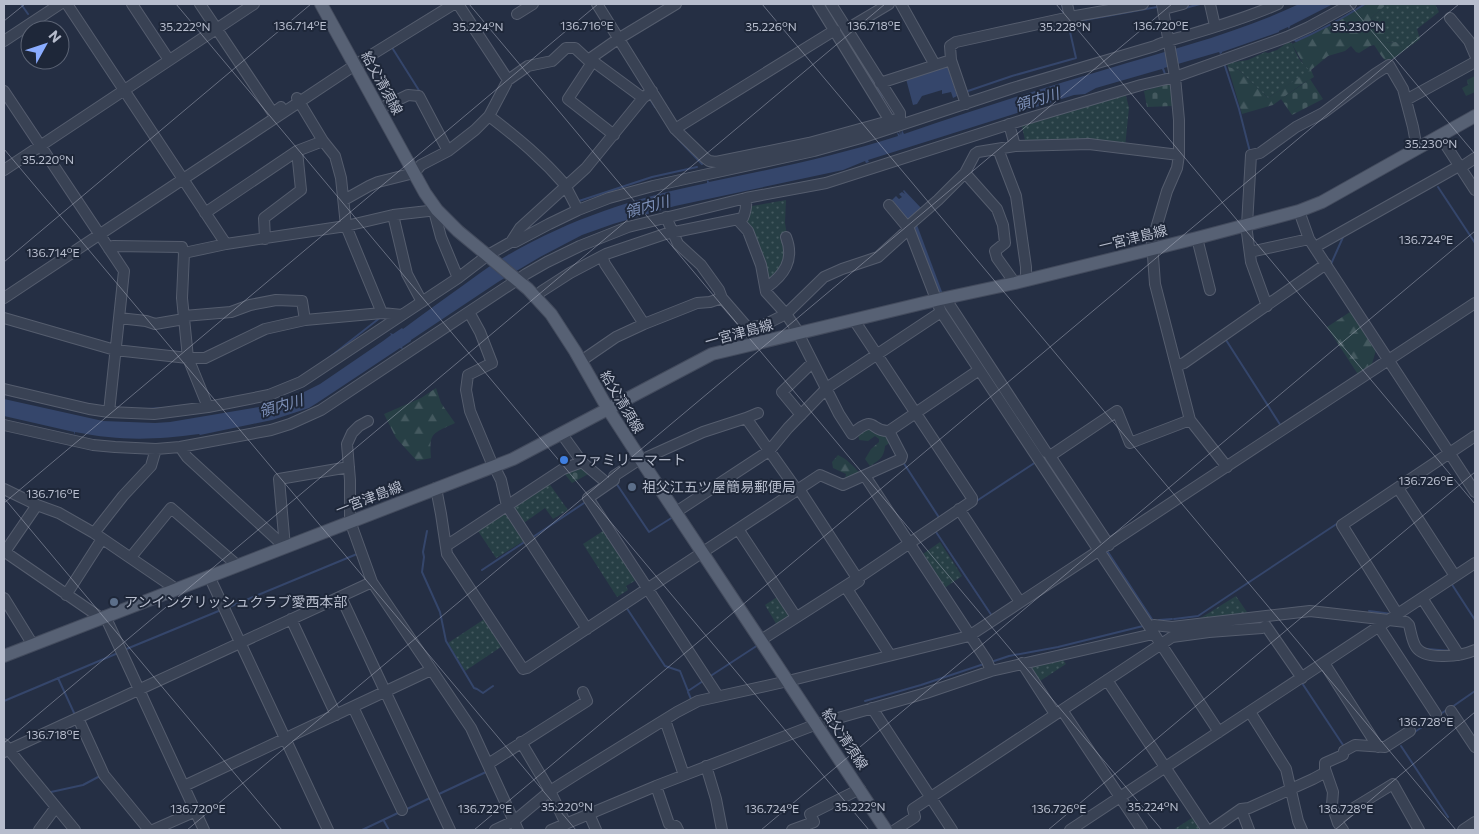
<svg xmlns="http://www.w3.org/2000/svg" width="1479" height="834" viewBox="0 0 1479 834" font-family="Commissioner,'Noto Sans JP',sans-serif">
<defs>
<pattern id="green-dots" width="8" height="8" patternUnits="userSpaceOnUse" patternTransform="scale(1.25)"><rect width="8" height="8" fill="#273f45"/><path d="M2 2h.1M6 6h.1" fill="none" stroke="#44595f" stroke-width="1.8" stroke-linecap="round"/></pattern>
<pattern id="forest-firs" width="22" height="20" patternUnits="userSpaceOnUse" patternTransform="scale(1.25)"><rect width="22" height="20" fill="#273f45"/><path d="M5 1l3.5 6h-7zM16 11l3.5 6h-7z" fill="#44595f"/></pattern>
<pattern id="cemetery-stones" width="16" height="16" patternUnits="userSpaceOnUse" patternTransform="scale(1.25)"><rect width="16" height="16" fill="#273f45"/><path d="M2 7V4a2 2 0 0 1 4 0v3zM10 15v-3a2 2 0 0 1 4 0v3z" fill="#44595f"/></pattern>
</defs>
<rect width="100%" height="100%" fill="#252f44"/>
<!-- green -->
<path fill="url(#green-dots)" d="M1387,4H1435L1439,12L1417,29L1420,39L1402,52V47L1396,42L1385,43L1378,26L1373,24L1371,18Z
M1288,42L1292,43C1296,54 1300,63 1311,70L1268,98L1239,70L1228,67L1227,63L1248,60L1265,52L1268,53L1277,50Z
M1125,92L1129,108L1125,147L1026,145L1021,122Z
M786,200L785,223L787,235V260L776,279L766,280L743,220L752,206Z
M548,482L568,510L553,519L545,508L521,525L510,509Z
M505,509L527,539L496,558L476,528Z
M606,529L638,579L626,586L628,590L617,597L583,544Z
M940,542L962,576L943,589L920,556Z
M780,595L793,615L778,627L765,605Z
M1236,596L1249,615L1199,621V619Z
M486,618L504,645L465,671L448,643Z
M1061,657L1066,664L1037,683L1025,664Z
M1195,816L1205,830H1173Z"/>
<!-- forest -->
<path fill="url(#forest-firs)" d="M1367,4H1387L1371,18L1373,24L1383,26L1385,32L1382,35L1385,43L1396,42L1402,47V52C1384,66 1386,62 1374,45L1370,46L1359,53L1356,52L1351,46L1345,51L1328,56L1311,70L1314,77L1302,84L1273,105L1242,114L1228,67L1239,70L1268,98L1310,70L1304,65L1292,44L1330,26Z
M1475,76V92L1466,96L1462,88L1468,85L1467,80Z
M1353,310L1377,347L1371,367L1359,376L1327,327Z
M436,388L441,403L455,423C432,434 429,432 431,458L417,461L396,438L384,414L421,398Z
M866,426L887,434L891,442L885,446C884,458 879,460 870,466L865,459L871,449L879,442V439L875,436L868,441L859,440L858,432Z
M838,455C847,459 853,466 860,473L845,479L846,474L833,468L832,462Z"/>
<!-- cemetery -->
<path fill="url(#cemetery-stones)" d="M1310,79L1323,99L1292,115L1281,99Z
M1171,83L1173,106L1147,107L1144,91Z
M582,463L592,472L572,483L563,472Z"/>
<!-- water -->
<path fill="#35466b" d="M1299,4H1333L1290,26L1289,29L1288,27L1279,31V32L1222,52V53L1220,54L1219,52L1164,68L1166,74H1164L1162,69L1096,88L1085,94L1074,95L868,160L869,162L866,163L865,161L843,170L675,206L613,224L582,235L540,257L498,282L411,340V341L402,347L403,349L400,348L317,403L309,408L272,420L200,435L199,434C154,440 120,441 75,432V435L74,432L4,416V399L103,421L155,423L170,422L259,407L298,395L320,384L383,341L391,335L390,333L393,334L402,328L403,329C423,314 444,299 465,284C475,277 485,269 496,262C564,221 629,199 707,183V181L708,180L709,182C773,169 836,156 898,136L897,132L900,135L899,131H900L901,135L902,130L904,134C971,111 1039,89 1107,69C1172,49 1238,33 1299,4Z
M948,66L957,96L953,98L951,92L942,94V90L922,96L917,104L913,105L906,79Z
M904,190L922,209L915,217L917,225L947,305L1153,619L1150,620L944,308L893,204L895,203L892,200L894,198L897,201L894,198L896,196L899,199L902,197L899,194L902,192L905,194L903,191Z"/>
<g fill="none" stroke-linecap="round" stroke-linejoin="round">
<!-- stream -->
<path stroke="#35466b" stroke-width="2" d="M21,4L28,14
M825,4L880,93L882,98
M1062,4L1064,14
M1185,8L1200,4
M1293,40L1294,39L1296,41C1320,31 1343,18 1365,4
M391,46L420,92
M1224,63L1239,109L1250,152
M965,92L1012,76L1076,58L1068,23L1157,7
M650,99L655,107
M678,139L702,164
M1438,187L1475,243
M578,200L579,201L652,177L697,167
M1331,264L1344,235
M1226,340L1281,426
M326,360L381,317
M148,409L163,408
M903,462L940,519
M616,483L649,532L673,517
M975,502L1036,462
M427,531L423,552L424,557L422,572L440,612L446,641L474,688L477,689L483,693L493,686
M936,532L992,616
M533,537L587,501
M482,570L526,541
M1451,583L1475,620
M229,607L357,554
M625,608L626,607L665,666L680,671L688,691L703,681
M1369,611L1392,614
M1174,619L1198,616L1338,523
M1159,620L1172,619
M1428,649L1450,651
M124,650L221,610
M991,662L1009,656L1058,647L1143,626
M709,677L758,645
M58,678L75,715
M1302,683L1345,748
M688,692L691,699
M4,701L118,653
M865,701L921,685L984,664
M1452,707L1475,691
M1442,713L1448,709
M1413,733L1436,718
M1401,746L1448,817
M51,792L83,785L100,776
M439,794L486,772
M405,810L432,797
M384,821L389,830
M362,830L400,812"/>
<defs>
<path id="minor" d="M67,4L226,244
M132,4L169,60
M200,4L273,113L281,107
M458,4L508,80
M597,4L675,129L705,158L709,161L716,162L809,143L900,118V113L831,4
M818,4L890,121
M901,4L935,65
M1067,4L1070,17
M1162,4L1175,77L1179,120V155L1177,168L1167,191L1152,242L1155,284L1190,420L1227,467
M1210,4L1215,26
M1164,9L1183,4
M517,14L533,4
M1450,18L1469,41L1475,55
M847,29L889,4
M4,41L60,4
M590,59L643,98
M951,60L966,104
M593,61L568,99L614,135
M880,83L951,60L950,46L956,42L1070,17L1143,4
M4,91L124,271L109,412
M297,98L323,141L335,156L341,178L346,226L382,313
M1406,100L1475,62
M379,109L408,95L419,96L448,151
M489,116C519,139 542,158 567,187
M1009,124L1015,146
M675,129L835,30
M1440,136L1475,190
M998,149L1016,196L1026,267V280
M1460,168L1475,158
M4,170L254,4
M965,173L997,209L1003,225L1005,243L995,251L997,258L1015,283
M566,187L578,210
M344,200L369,186L378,182L414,173L421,165L448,151L475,130L489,116L508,80L528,66L552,61L566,48H575L588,60L618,39L676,4
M889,205L909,229L941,312L1219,732
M434,211L441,237L458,278
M1299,211L1309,239L1475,492
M205,213L297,151
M393,215L407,274L422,302
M666,217L678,244L701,265L719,290L722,298
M737,219L748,231L761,265L766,292L786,314L764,325L748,328
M1246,225L1251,262L1267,306
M1247,225L1251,155L1260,153L1296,127L1323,113L1375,74L1389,65L1403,89L1413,127L1417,149
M907,227L938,200L965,173L975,154L978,152L1015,146L1089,144L1179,155
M1197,238L1210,290
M265,239L264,218L301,190L297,151L323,141
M511,242L520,228L586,168L643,98L652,91
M1315,247L1459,166
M109,249L113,246L182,247L184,253L226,244L346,226L393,215L437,210
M1250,252L1309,239
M184,253L182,298L188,358L208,407
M602,256L605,264L628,299L644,324
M766,288C784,275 795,260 786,237
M536,296L542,291L570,273L606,254L665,234L743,218C746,211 747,206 746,198
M4,298L355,65L454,4
M946,298L949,304L1046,452
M469,312L480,332L492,363L468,375L466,390L470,411L493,466
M184,316L231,312L250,305L276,300L302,301L305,320
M4,318L115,350L188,358H205L265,329L305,320L382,313L402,315L458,278L488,255L511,242H515L549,224L578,210L609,198L653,186L814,151L861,138L1013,88L1155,46C1165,41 1175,39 1185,36C1216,27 1249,17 1278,4
M119,318L146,321L155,324L184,319
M798,333L839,414L852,434C877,413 869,432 889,431
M799,333L786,314L824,277L842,269L878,257L909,229
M581,361L616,337L644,324L697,303L710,302L722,298L748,328L756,343
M1176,366L1184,363L1326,264
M4,389L89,409L109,412L154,414L208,407L269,395L301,382L402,315
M801,415L782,392L812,363
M746,418L758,413
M368,421L359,426L352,433L347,444L350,480V521L372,582L471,728L518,830
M4,425L93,445L115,447L156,449L180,447L271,430L290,424L321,410L526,274L547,262L580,246L628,227L746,198L826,183L1026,119L1141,85L1175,77L1287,37L1309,27L1351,4
M561,433L582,462L608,484
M180,447L187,457L285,547
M640,459L614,476V480L588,498L718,696
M641,460L703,432L746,418L797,490
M494,466L501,480L507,506L587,629
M865,476L987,661L991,671
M436,488L441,514L447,554L523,669L527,668L820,475L843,485L901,459L902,456L889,431L979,370
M1398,488L1455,576
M4,489L37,505L59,513L94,533L176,589
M799,489L859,581L847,589L890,655
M959,509L1020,602
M676,512L769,451L788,428L828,387L941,312
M738,529L796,617
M94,533L123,496L151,466L156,449
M1109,545L1050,456L1117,411L1130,443L1190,420
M446,546L563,469L582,462
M285,547L279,479L349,467
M5,552L101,618
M4,553L37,505
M131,557L171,508L237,565
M209,576L328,830
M66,595L102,539
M341,597L450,830
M4,598L33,645
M1422,598L1459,655
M1398,615L1342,525L1475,436
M105,616L204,830
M291,619L336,715
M1379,627L1436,714
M1150,628L1154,625L1172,627L1310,611L1406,622L1409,625C1411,632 1412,641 1416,647C1425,661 1462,656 1475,650
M761,640L858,578L972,501V498L854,320
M1022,663L1055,714
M1324,663L1378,747
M1107,680L1207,830
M353,707L402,810
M872,708L952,830
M1062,710L1142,830
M1451,711L1475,747
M1250,712L1286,769L1298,821L1302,830
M78,718L104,775L149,830
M665,720L684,775
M521,742L550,791L566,824
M4,744L75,830
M4,752L372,582
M488,764L587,701L583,692
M706,766L716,799L722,830
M184,786L431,670
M656,786L669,824L676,826L678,830
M1241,809L1249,830
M589,814L596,830
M1337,820L1352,809L1393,784L1419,830
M39,830L56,807
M153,830L196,811
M495,830L514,821L550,791L580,772L677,712L698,701L788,681L969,636L1475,303
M551,830L656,786L817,724L926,693L991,671L1153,634
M792,830L814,822L810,814L860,789
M895,830L915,817L913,809L1172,637L1209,632L1262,628L1266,626L1302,678
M1070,830L1475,563
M1211,830L1241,809L1249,808L1313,779L1326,772
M1343,830L1338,823L1332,805L1333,792L1325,769V763L1343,755L1344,751L1355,745L1385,747L1410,731
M1463,830L1475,822"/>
<path id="major" d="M321,4L425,193L437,210L458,231L528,289L551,314L575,351L608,409L641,460L886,830
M4,656L513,459L712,354L936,300L1015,283L1197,238L1299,211L1322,202L1475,116"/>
</defs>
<!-- minor casing -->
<use href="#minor" stroke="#555d6e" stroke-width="12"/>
<!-- major casing -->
<use href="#major" stroke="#434b5d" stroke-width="14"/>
<!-- minor -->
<use href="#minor" stroke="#394254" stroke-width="10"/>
<!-- major -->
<use href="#major" stroke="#576174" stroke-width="12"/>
</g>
<!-- ticks -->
<path fill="none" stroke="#b7bdcd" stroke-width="1" stroke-opacity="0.45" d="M176,4L869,830M469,4L1162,830M762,4L1456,830M1056,4L1475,504M1349,4L1475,154M4,21L25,4M4,149L576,830M4,262L311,4M4,498L282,830M4,503L598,4M4,743L885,4M187,830L1172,4M474,830L1459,4M761,830L1475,231M1048,830L1475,472M1335,830L1475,712"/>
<!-- markers -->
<circle fill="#3f7fe0" stroke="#1e2739" stroke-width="2" cx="564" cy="460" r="5"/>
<g fill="#5c6f8a" stroke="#1e2739" stroke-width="2">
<circle cx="632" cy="487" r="5"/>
<circle cx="114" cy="602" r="5"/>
</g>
<g text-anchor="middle" stroke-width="4" stroke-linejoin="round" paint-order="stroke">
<!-- street labels -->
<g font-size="14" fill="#b7bdcd" stroke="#1e2739">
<text transform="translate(382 83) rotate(61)" y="5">給父清須線</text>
<text transform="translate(1133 238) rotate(-14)" y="5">一宮津島線</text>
<text transform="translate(739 333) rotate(-15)" y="5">一宮津島線</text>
<text transform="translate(622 402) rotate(59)" y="5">給父清須線</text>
<text transform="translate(369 498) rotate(-21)" y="5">一宮津島線</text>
<text transform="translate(845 739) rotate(56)" y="5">給父清須線</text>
</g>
<!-- poi labels -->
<g font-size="14" fill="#b7bdcd" stroke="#1e2739" text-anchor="start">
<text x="574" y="465">ファミリーマート</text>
<text x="642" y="492">祖父江五ツ屋簡易郵便局</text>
<text x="124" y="607">アンイングリッシュクラブ愛西本部</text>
</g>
<!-- water labels -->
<g font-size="15" font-style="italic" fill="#7c8fb7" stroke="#1e2739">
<text transform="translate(1037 100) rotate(-17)" y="5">領内川</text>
<text transform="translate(647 207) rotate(-15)" y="5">領内川</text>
<text transform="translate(281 406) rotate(-16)" y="5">領内川</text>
</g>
</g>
<g font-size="12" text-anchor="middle" fill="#b7bdcd" stroke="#1e2739" stroke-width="4" stroke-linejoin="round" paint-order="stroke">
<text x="300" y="30">136.714°E</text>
<text x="587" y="30">136.716°E</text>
<text x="874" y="30">136.718°E</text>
<text x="1161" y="30">136.720°E</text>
<text x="185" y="31">35.222°N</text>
<text x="478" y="31">35.224°N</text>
<text x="771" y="31">35.226°N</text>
<text x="1065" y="31">35.228°N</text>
<text x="1358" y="31">35.230°N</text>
<text x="1431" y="148">35.230°N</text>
<text x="48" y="164">35.220°N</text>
<text x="1426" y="244">136.724°E</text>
<text x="53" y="257">136.714°E</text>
<text x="1426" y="485">136.726°E</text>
<text x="53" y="498">136.716°E</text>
<text x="1426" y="726">136.728°E</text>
<text x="53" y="739">136.718°E</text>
<text x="567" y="811">35.220°N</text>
<text x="860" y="811">35.222°N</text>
<text x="1153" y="811">35.224°N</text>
<text x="198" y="813">136.720°E</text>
<text x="485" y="813">136.722°E</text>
<text x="772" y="813">136.724°E</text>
<text x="1059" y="813">136.726°E</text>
<text x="1346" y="813">136.728°E</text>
</g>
<!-- border -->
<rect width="1479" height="834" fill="none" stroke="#b7bdcd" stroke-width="10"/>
<!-- north arrow -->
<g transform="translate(45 45) rotate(50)"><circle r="24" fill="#1e2739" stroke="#5b6374"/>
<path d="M0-4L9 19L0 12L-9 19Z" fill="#8aacff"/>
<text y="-8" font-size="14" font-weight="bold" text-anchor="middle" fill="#b7bdcd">N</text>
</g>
</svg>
